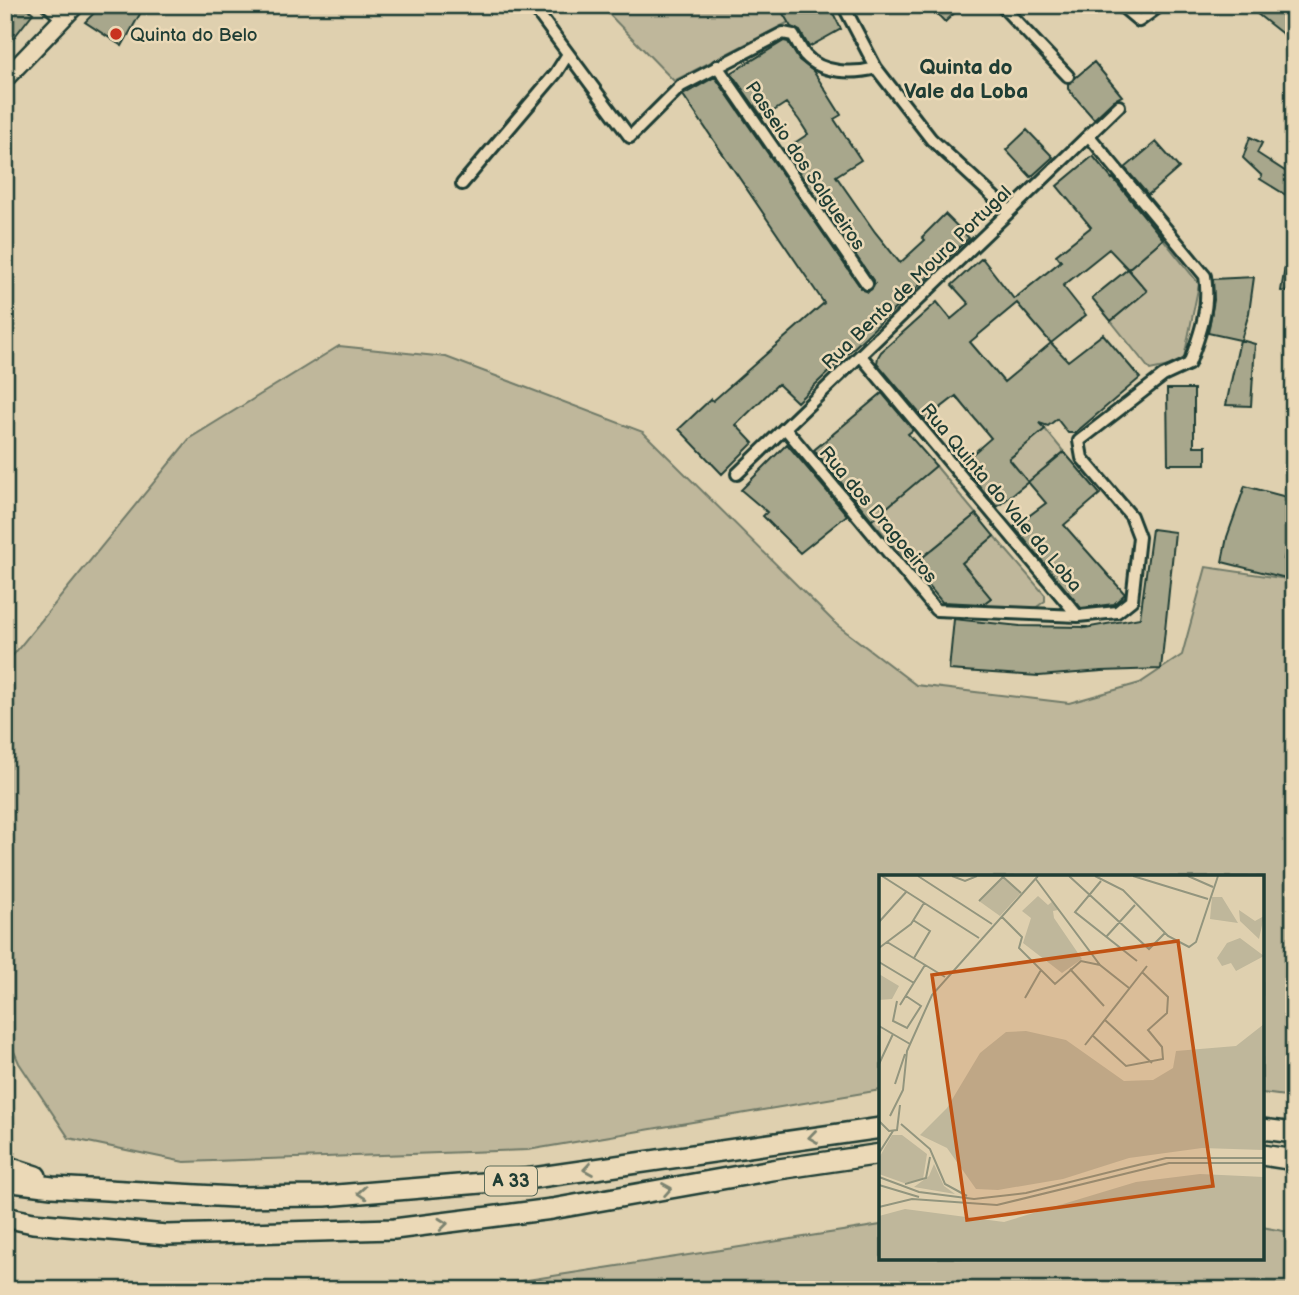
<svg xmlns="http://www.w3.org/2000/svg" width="1299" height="1295" viewBox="0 0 1299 1295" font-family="'Balsamiq Sans',sans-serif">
<rect width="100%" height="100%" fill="#dfd0af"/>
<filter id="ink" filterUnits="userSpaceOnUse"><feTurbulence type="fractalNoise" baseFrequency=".0143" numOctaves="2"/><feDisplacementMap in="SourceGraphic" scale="14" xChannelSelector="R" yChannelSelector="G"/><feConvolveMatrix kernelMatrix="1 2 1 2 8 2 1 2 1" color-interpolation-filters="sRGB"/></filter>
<g filter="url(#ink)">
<!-- green -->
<path fill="#bfb79b" stroke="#6f7a68" stroke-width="2" d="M600,5H778L789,22L674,81Z
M1163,239L1199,284L1184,358L1174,365L1150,370L1111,321L1146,292L1128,269Z
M339,346L446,357L643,432L837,625L916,685L1069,703L1140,683L1182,655L1206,567L1294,580V1097L1262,1093V877H881V1090L528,1150L184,1162L69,1138L19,1063L5,1031V665L190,438Z
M1045,429L1064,452L1028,482L1009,459Z
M936,466L976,514L912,566L871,520Z
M994,536L1045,595V601L1034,609L1025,610L981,606L990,598L962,563Z
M881,1225V1258H1262V1227L1294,1233V1290H463Z"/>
<!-- building -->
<path fill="#a8a78c" stroke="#1f3d34" stroke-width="2" fill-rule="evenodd" d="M5,5H23L33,13L5,49Z
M102,5H145L122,46L85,22Z
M778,5H829L841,29L809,47L800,31L791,27Z
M929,5H963L945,22Z
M1246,5H1289L1294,9V43Z
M784,41L788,42L799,60L813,71L819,80L841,115L834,119L861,160L836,176L875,232L900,263L925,240L922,237L945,214L969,238L797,402L778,384L736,425L753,443L722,474L679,429L711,399L713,401L824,303L683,95L715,77L861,288L868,292L875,284L784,150L808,134L799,120L786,103L763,118L731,73Z
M1094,62L1122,96L1114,100L1094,119L1068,89V84Z
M1027,130L1053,157L1031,177L1006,150Z
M1250,137L1262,143L1257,153L1294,177V200L1260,179L1262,176L1243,158Z
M1156,142L1179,168L1148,195L1125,168Z
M1093,156L1112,179L1113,178L1163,239L1128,269L1109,249L1063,286L1086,315L1051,343L1068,361L1103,334L1140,378L1075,433H1068L1057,419L1048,426L1039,423L1045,429L1009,459L1028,482L997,507L961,464L991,438L956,396L925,420L877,363L878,357L881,352L937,302L951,319L969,304L952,285L982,258L1014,299L1061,261L1056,255L1091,227L1057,186ZM1017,303L1051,343L1004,382L970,342Z
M1288,249H1294V293L1281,291Z
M1128,269L1147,291L1111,321L1092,298Z
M1254,277L1249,313L1241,340L1255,344L1251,406L1226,405L1240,340L1208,333L1214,300L1213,279Z
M1167,389H1194V446H1206V464H1168Z
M882,393L913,430L908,434L936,466L872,520L814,450Z
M787,444L847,515L800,553L763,516L767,512L741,490Z
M1064,452L1100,494L1064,525L1125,594L1114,604L1081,608L1014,527L1046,503L1028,482Z
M1245,486L1294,499V517L1284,559L1294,561V580L1222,562L1227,537Z
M976,514L994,536L962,563L991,598L983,604L942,602L912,566Z
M1152,529L1175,532L1161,669L1102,671L1039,676L949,670L954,619L1020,626L1086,627L1085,628L1140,618Z"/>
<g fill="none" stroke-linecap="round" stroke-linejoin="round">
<defs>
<path id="street" d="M47,5L62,19
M532,5L630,137L681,86L783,33L793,35C797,41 800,49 805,55C822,74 854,74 876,68
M843,5L876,68L931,139L1009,211
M1001,5L1068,76
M1120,5L1139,21L1161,5
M717,66L867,284
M462,184L556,73L568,54
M861,356L1078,616
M785,428L936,610L1078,616L1117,612L1132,600L1139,537L1131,516L1082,458L1079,441L1163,376L1189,364C1200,335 1210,307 1205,276L1089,136
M737,474L1119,106"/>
<path id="secondary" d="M5,79L76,5"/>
<path id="highway" d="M1262,1129L1294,1133
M1262,1155L1294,1160
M5,1166L36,1176
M5,1181L52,1187L234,1197L325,1196L519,1180L881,1128
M5,1217L33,1223L166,1235L394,1229L552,1209L772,1170L881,1154"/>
</defs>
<!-- street casing -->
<use href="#street" stroke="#1f3d34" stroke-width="16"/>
<!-- secondary casing -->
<use href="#secondary" stroke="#1f3d34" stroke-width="21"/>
<!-- highway casing -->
<use href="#highway" stroke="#1f3d34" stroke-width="24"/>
<!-- street -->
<use href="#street" stroke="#ebd9b7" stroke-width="10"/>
<!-- secondary -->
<use href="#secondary" stroke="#ebd9b7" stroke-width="16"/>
<!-- highway -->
<use href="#highway" stroke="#ebd9b7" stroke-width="19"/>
</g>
<!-- one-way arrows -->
<defs><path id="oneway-chevron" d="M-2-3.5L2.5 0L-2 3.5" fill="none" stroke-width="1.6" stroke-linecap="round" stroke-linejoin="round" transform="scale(1.75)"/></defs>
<g stroke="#7b836f">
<use href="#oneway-chevron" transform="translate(813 1137) rotate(172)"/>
<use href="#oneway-chevron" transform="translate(588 1169) rotate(171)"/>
<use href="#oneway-chevron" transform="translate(667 1189) rotate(-10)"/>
<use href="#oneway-chevron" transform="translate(362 1193) rotate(176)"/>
<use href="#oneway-chevron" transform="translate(443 1224) rotate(-6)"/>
</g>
</g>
<!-- markers -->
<circle fill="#c8321e" stroke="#ebd9b7" stroke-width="2.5" cx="116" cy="34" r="7"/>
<g text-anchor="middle" stroke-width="5" stroke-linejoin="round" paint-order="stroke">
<!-- shield labels -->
<rect fill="#ebd9b7" stroke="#5c6c5b" stroke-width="2" x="485" y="1166.5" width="52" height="29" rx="5"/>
<g font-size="18" font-weight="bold" fill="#1f3d34">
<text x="511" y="1187">A 33</text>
</g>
<!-- poi labels -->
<g font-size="19" fill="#1f3d34" stroke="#ebd9b7" text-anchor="start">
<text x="130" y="41">Quinta do Belo</text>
</g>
<!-- street labels -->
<g font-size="19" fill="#1f3d34" stroke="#ebd9b7">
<text transform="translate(806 165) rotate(56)" y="7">Passeio dos Salgueiros</text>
<text transform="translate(916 277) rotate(-44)" y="7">Rua Bento de Moura Portugal</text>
<text transform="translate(1002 497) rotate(50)" y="7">Rua Quinta do Vale da Loba</text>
<text transform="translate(879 514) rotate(50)" y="7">Rua dos Dragoeiros</text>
</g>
<!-- neighbourhood labels -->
<g font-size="21" font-weight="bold" fill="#1f3d34" stroke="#ebd9b7">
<text x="966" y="74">Quinta do<tspan x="966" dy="24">Vale da Loba</tspan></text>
</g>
</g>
<!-- overview -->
<g transform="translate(879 875)">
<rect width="385" height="385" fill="#dfd0af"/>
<path d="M124,1L142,18L121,41L100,26ZM159,21L169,30L174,26L179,35L174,36L175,43L203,84L183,98L144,68L152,43L143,36ZM333,22H343L359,48L331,44ZM360,35L376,46L385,41L380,64L361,46ZM361,63L385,81L357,96L352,88L343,91L338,83L348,68ZM0,99L20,111L13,124L0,125ZM385,149V275L323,273L250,283L184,304L119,315L97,314L68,273L41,260L68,233L101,178L127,157L147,156L187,165L245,206L274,205L294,193L297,176L357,171ZM13,260H23L48,279L44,304L25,308L0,299V283ZM55,289L65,311L76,319L35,312L50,301ZM321,299L385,302V384H0V341L26,334L125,347L257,307Z" fill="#bfb79b"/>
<path fill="none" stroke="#92957e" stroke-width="2" d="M3,1L100,63M39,1L113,49M73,1L86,6L98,1M123,1L142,18M190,1L270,74L286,58M216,1L244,15L289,61L310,72L317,67L339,1M254,1L329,24M309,1L334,12M156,3L221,90L250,113M222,6L196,37L258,86M100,26L125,1M123,42L143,62L140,73L176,109L202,86L221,90M34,45L51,56L35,83M0,47L28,16M227,62L256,30M8,67L66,102M0,73L32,49L45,28M0,87L35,108M191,94L225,131M146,123L162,95M18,126L14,146L28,153L42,131L27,121M21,130L46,90M226,145L273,188M0,151L31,169M213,160L247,191L284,184L283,172L269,155L288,138L289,122L263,97M206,170L268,91M0,189L14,159M16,209L26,179M11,241L24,215L28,176L53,120L159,1M0,246L10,256L18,255L21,230M22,249L51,274L66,309L88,321M0,278L14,256M0,302L40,317L95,324L147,318L287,283H385M26,309L47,303L51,282M0,310L40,322M0,332L33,324L118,330L290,288H385"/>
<path fill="#c05314" fill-opacity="0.15" stroke="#c05314" stroke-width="3.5" d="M299,66L334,311L88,345L53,100Z"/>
<rect width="385" height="385" fill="none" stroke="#1f3d34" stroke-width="3.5"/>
</g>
<!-- margin -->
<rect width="1299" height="1295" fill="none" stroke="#ebd9b7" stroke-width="28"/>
<rect x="14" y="14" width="1271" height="1267" fill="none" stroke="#1f3d34" stroke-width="2.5" filter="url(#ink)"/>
</svg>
